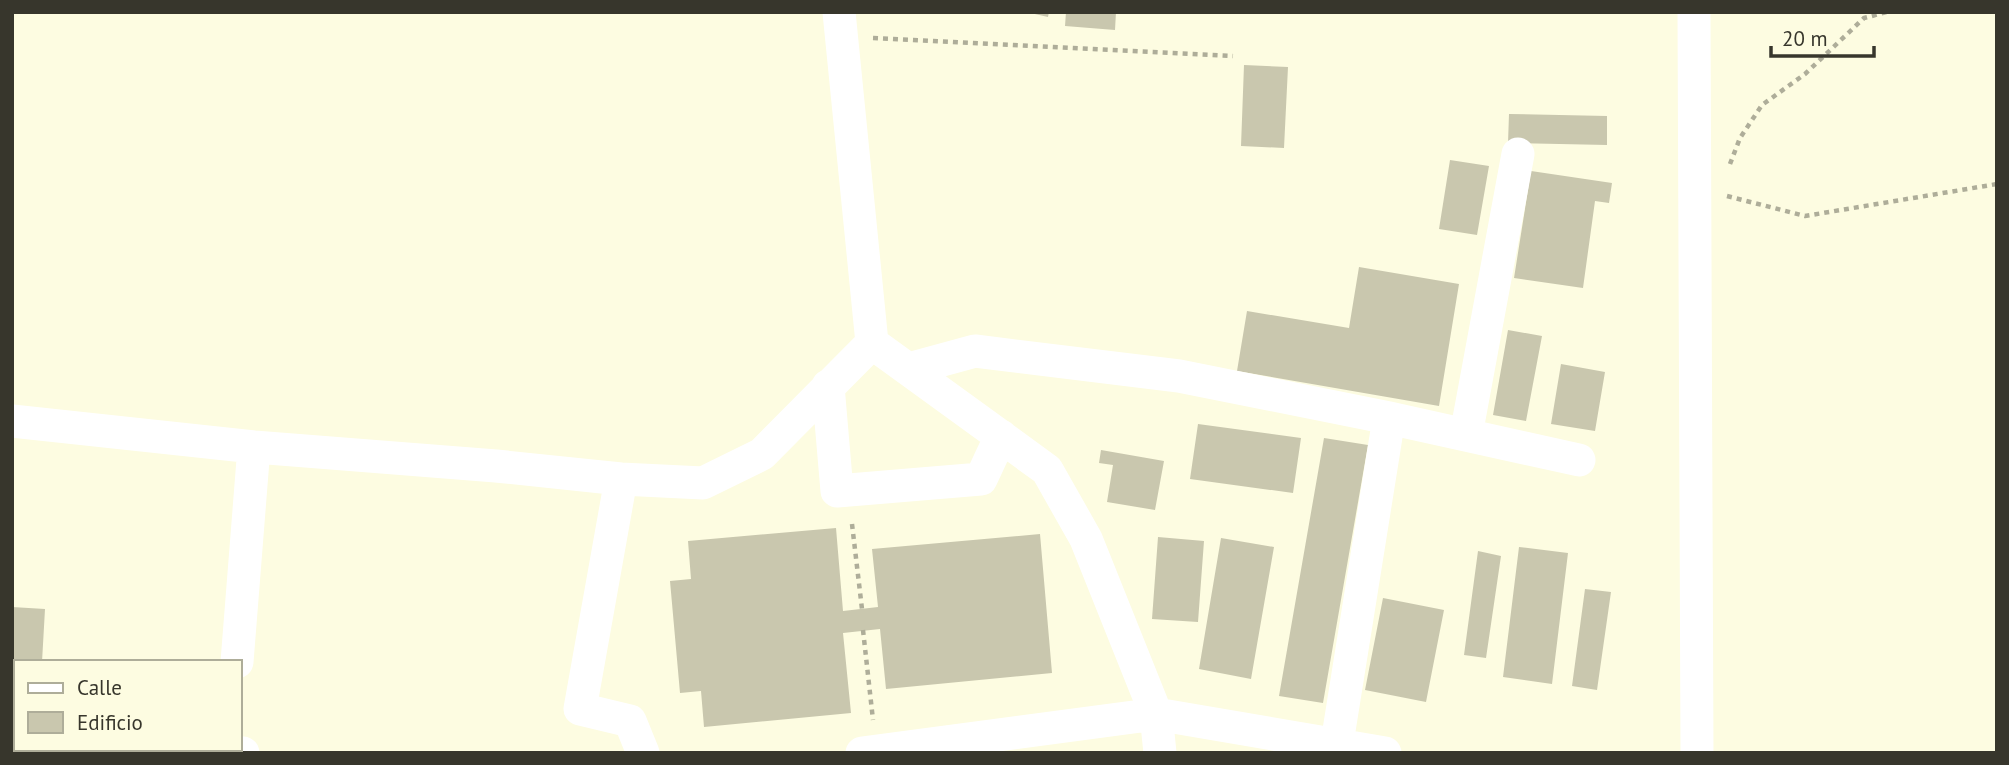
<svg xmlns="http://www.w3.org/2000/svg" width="2009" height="765" viewBox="0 0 2009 765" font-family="'PT Sans',sans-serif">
<rect width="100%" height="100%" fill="#fdfce1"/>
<!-- building -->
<path fill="#c9c7ae" d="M1026,12H1049L1048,17Z
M1066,12H1116L1115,30L1065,26Z
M1244,65L1288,67L1284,148L1241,146Z
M1509,114L1607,116V145L1508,143Z
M1450,160L1489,166L1477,235L1439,229Z
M1531,171L1612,183L1609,203L1595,201L1583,288L1514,278Z
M1359,267L1459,284L1439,406L1237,371L1247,311L1349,328Z
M1508,330L1542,336L1526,421L1493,415Z
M1561,364L1605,372L1595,431L1551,424Z
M1198,424L1301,438L1293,493L1190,479Z
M1324,438L1368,445L1323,703L1279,696Z
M1101,450L1164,461L1155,510L1107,502L1113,465L1099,463Z
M836,528L843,611L878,607L872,549L1040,534L1052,673L886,689L880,629L843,633L851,713L704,727L701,691L680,693L670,581L691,579L688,541Z
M1158,537L1204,541L1198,622L1152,619Z
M1221,538L1274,547L1251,679L1199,669Z
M1519,547L1568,553L1552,684L1503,677Z
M1478,551L1501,556L1486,658L1464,655Z
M1585,589L1611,592L1597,690L1572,686Z
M1383,598L1444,610L1426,702L1365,690Z
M12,607L45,609L42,662H16V690H12Z"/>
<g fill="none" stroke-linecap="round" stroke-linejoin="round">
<!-- path -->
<path stroke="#aead99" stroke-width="4.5" stroke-dasharray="5 5" stroke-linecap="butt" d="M873,38L1233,56
M1730,164L1740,138L1762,105L1805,74L1864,18L1887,12
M1727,196L1805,216L1997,184
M852,524L862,609
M863,630L873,720"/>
<!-- minor -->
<path stroke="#fff" stroke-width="33" d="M839,12L872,343L1047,470L1086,539L1156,714L862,753
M1694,12L1697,753
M909,369L975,351L1179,376L1389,418L1579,460
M828,386L837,491L981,479L1001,436
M12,421L254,447L496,466L621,479L703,483L762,454L872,343
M1466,435L1518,154
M621,479L580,709L630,721L643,753
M237,662L254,447
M12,741H16
M1337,743L1389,418
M179,749L243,753
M1160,753L1156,714L1385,753"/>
</g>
<!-- border -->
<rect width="2009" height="765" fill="none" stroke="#37362c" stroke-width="28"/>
<!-- legend -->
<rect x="14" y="660" width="228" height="91" fill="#fdfce1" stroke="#aead99" stroke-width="2"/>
<rect x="28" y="683" width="35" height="10" fill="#ffffff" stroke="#aead99" stroke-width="2"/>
<text x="77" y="695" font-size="21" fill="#37362c">Calle</text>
<rect x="28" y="712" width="35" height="21" fill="#c9c7ae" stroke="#aead99" stroke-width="2"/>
<text x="77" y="730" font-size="21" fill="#37362c">Edificio</text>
<!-- scale -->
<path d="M1771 46v10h103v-10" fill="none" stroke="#37362c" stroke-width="3.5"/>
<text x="1782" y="46" font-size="21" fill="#37362c" stroke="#fdfce1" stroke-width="5" paint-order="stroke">20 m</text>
</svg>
